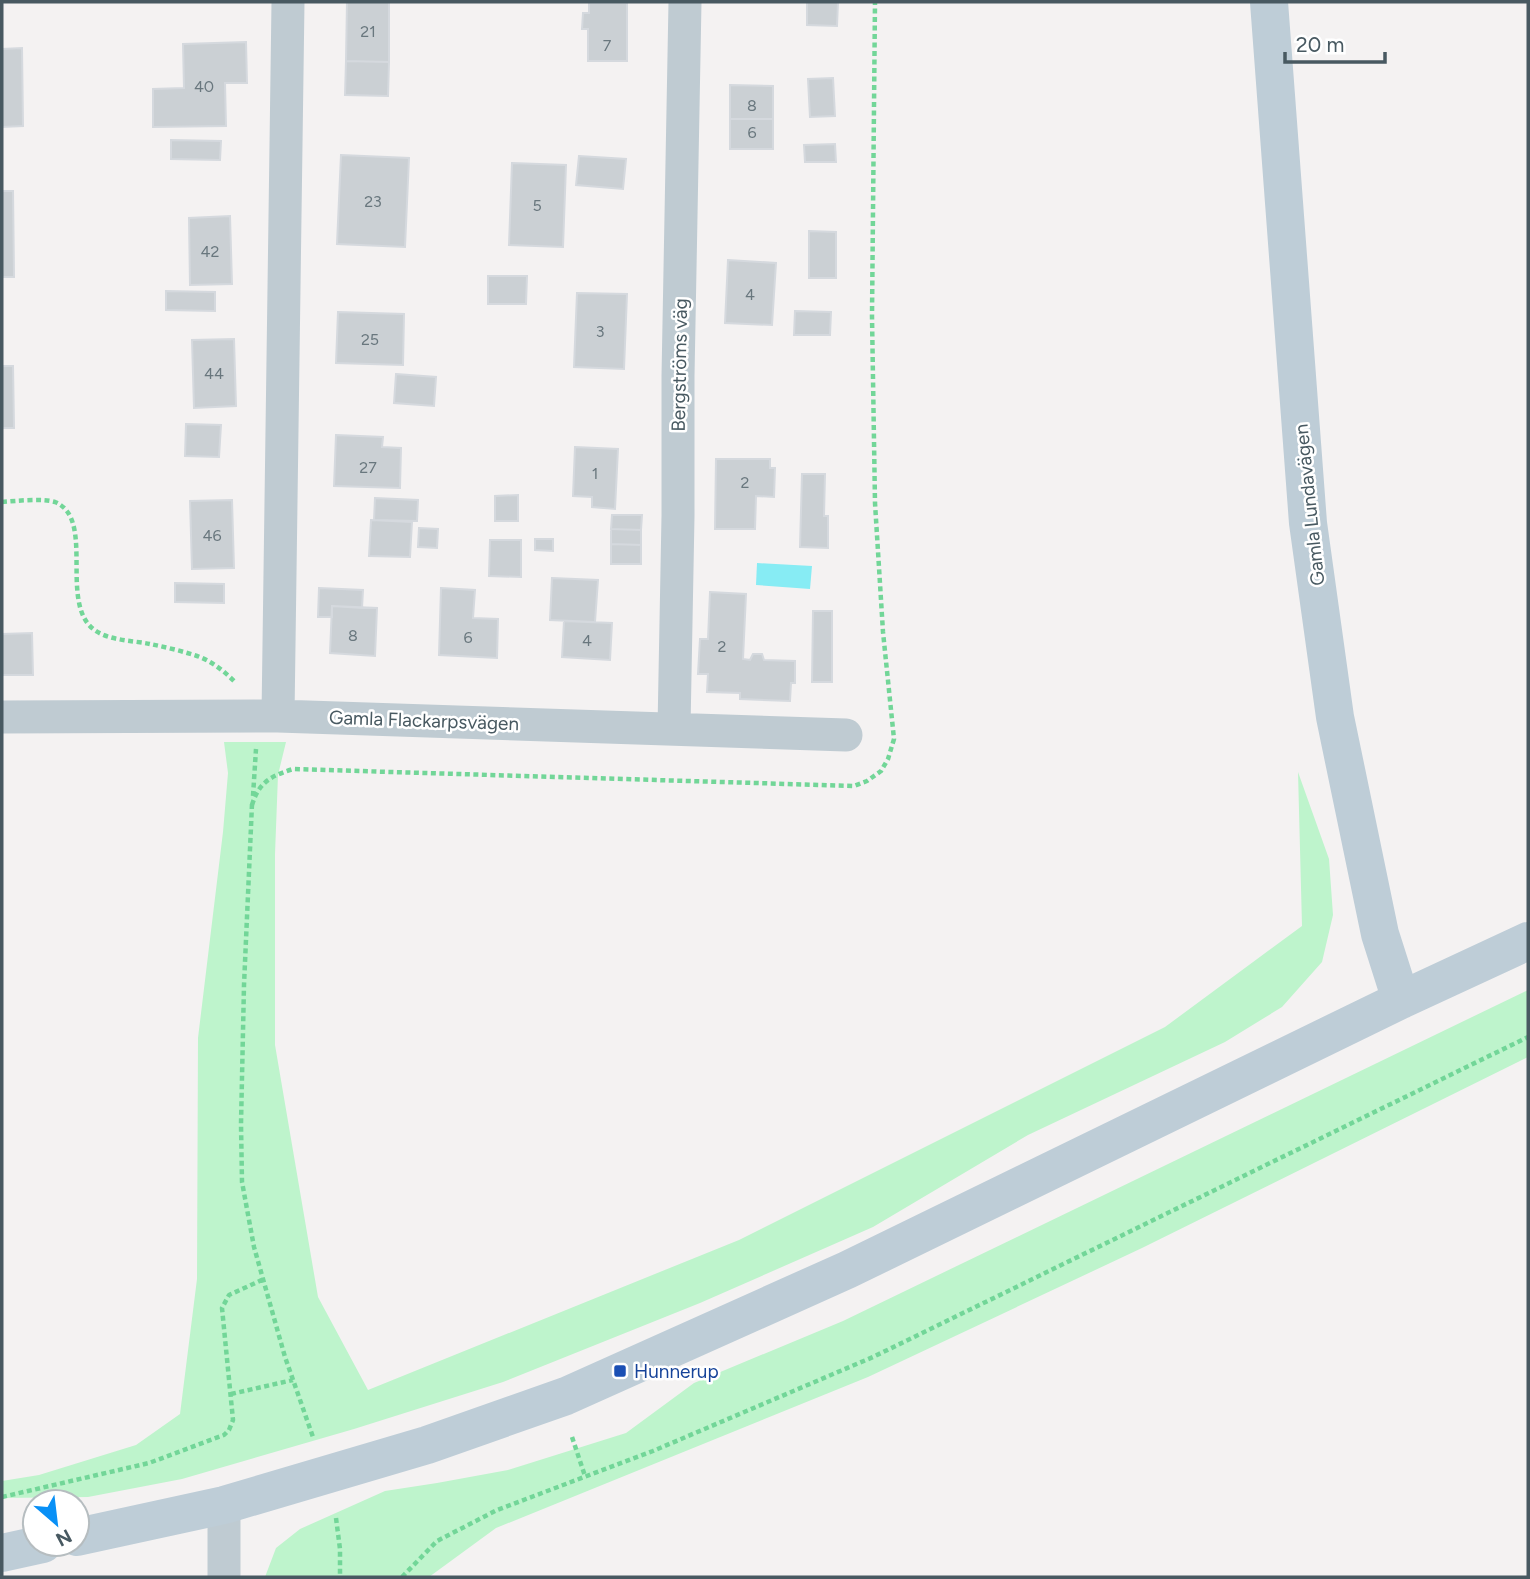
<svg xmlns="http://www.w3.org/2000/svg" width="1530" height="1579" viewBox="0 0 1530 1579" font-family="Figtree,sans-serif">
<rect width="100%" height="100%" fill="#f4f2f2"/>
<!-- green -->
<path fill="#bef4cc" d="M224,742H286L278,775L275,854V1045L318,1297L368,1390L739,1240L1165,1027L1302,926L1298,772L1329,859L1333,915L1322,962L1282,1007L1225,1042L1028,1135L873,1227L700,1303L503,1382L354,1429L182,1479L88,1497L2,1498V1481L39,1475L136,1445L180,1414L197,1279L198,1038L223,832L228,773Z
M1528,990V1057L1142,1248L868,1377L496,1528L429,1577H265L276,1548L300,1529L385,1491L437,1483L508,1470L626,1433L694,1383L843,1321Z"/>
<!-- water -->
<path fill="#87ecf4" d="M757,563L812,566L810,589L756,585Z"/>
<!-- building -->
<path fill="#cbd0d4" stroke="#d5d9de" stroke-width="2" d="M347,2H389V62L346,61Z
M807,2H838L837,26L807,25Z
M589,3H627V61H588V29H582L583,13H589Z
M246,42L247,83H225L226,126L153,127V89L184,88L183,44Z
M22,48L23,126L2,127V49Z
M346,61L389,62L388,96L345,95Z
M833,78L835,116L810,117L808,79Z
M730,85L773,86V119H730Z
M730,119H773V149H730Z
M171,140L221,141L220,160L171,159Z
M835,144L836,162H805L804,145Z
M341,155L409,158L405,247L337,244Z
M579,156L626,159L623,189L576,185Z
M512,163L566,165L563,247L509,245Z
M2,191H13L14,277H2Z
M230,216L232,284L190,285L189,218Z
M809,231L836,232V278H809Z
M728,260L776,263L772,325L725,323Z
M488,276H527L526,304H488Z
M166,291L215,292V311L166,310Z
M577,293L627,294L624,369L574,367Z
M795,311L831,312L830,335H794Z
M338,312L404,314L403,365L336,363Z
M234,339L236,406L194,408L192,340Z
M2,366H13L14,428H2Z
M396,374L436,377L434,406L394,403Z
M186,424L221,425L219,457L185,456Z
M336,435L383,437L382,447L401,448L400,488L334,486Z
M575,447L618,449L615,509L592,507V497L573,496Z
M716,459H770V468H775L774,497L756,496L755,529H715Z
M802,474H825L824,516H828V548L800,547Z
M518,495V521H495V496Z
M375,498L418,500L417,521L374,520Z
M232,500L234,568L192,569L190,501Z
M612,515H642L641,530L611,529Z
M371,520L412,522L410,557L369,556Z
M419,528L438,529L437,548L418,547Z
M611,529L641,530V545L611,544Z
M535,539H553V551L535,550Z
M490,540H521V577L489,576Z
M611,544L641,545V564H611Z
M552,578L598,580L595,622L550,620Z
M175,583L224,584V603L175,602Z
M319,588L363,590L362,608L332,606V617H318Z
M441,588L475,590L473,618L498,619L497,658L439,655Z
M710,592L746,594L743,659L750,660L753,654H762L764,660L795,661V683H791L790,701L740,699V693L707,692L708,674H698L700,639H708Z
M332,606L377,608L375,656L330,653Z
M813,611H832V682H812Z
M564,621L612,623L610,660L562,657Z
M32,633L33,675H2V634Z"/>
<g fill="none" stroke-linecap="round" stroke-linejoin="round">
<!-- path -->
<path stroke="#72d698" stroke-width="4.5" stroke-dasharray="5 3.5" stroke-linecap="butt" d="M2,502C16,501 42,498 55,502C94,518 62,594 89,625C103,641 131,640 150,644C165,647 182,651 197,656C212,661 225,672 236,683
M253,796L256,749
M252,804L244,985L241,1124L242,1182L254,1247L285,1357L313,1437
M252,805C259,782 271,776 293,769L854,786L867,781L881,771L888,759L894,739L883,632L875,503L872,316L875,2
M231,1394L293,1380
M572,1437L585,1476
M2,1497L149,1463L224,1435L229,1430L233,1420L222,1308L229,1295L264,1279
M336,1518L340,1549V1577
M402,1577L437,1541L497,1510L653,1451L873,1357L1528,1037"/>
<!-- street -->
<path stroke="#bfcbd2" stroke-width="33" d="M278,716L288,2
M2,717L278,716L846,735
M674,728L678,516V376L685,2
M224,1577V1505"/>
<!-- secondary -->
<path stroke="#becdd7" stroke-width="38" d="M1269,2L1308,523L1335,717L1380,934L1401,1000
M77,1537L224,1505L427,1445L566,1396L847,1270L1401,1000L1528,941
M2,1553L43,1544"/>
</g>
<!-- markers -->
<rect fill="#1a4fb4" stroke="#fff" stroke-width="2.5" x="613" y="1364" width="14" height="14" rx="3.5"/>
<g text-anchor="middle" stroke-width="5" stroke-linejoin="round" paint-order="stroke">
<!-- number labels -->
<g font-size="16" fill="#69777e">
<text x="368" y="37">21</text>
<text x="607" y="51">7</text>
<text x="204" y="92">40</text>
<text x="752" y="111">8</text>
<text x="752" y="138">6</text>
<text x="373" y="207">23</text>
<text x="537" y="211">5</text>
<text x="210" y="257">42</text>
<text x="750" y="300">4</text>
<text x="600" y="337">3</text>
<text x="370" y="345">25</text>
<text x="214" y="379">44</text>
<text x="368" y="473">27</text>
<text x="595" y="479">1</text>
<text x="745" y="488">2</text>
<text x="212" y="541">46</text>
<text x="353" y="641">8</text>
<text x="468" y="643">6</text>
<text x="587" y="646">4</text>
<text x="722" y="652">2</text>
</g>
<!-- street labels -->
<g font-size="19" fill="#485961" stroke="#fff">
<text transform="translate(679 365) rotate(-89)" y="7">Bergströms väg</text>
<text transform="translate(1309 505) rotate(-96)" y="7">Gamla Lundavägen</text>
<text transform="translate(424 720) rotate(2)" y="7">Gamla Flackarpsvägen</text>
</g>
<!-- transit labels -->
<g font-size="19" fill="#164399" stroke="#fff" text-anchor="start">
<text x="634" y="1378">Hunnerup</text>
</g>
</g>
<!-- border -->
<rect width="1530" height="1579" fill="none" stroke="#485961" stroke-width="7"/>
<!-- north arrow -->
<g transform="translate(56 1523) rotate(152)"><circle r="33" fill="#ffffff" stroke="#b6bdc0" stroke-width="2"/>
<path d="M0-5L12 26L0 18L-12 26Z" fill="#0990f6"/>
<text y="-10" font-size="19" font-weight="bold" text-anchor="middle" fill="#485961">N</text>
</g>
<!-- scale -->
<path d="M1285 52v10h100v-10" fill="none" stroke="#485961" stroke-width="3.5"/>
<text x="1296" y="52" font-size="21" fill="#485961" stroke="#ffffff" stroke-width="5" paint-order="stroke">20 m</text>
</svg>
